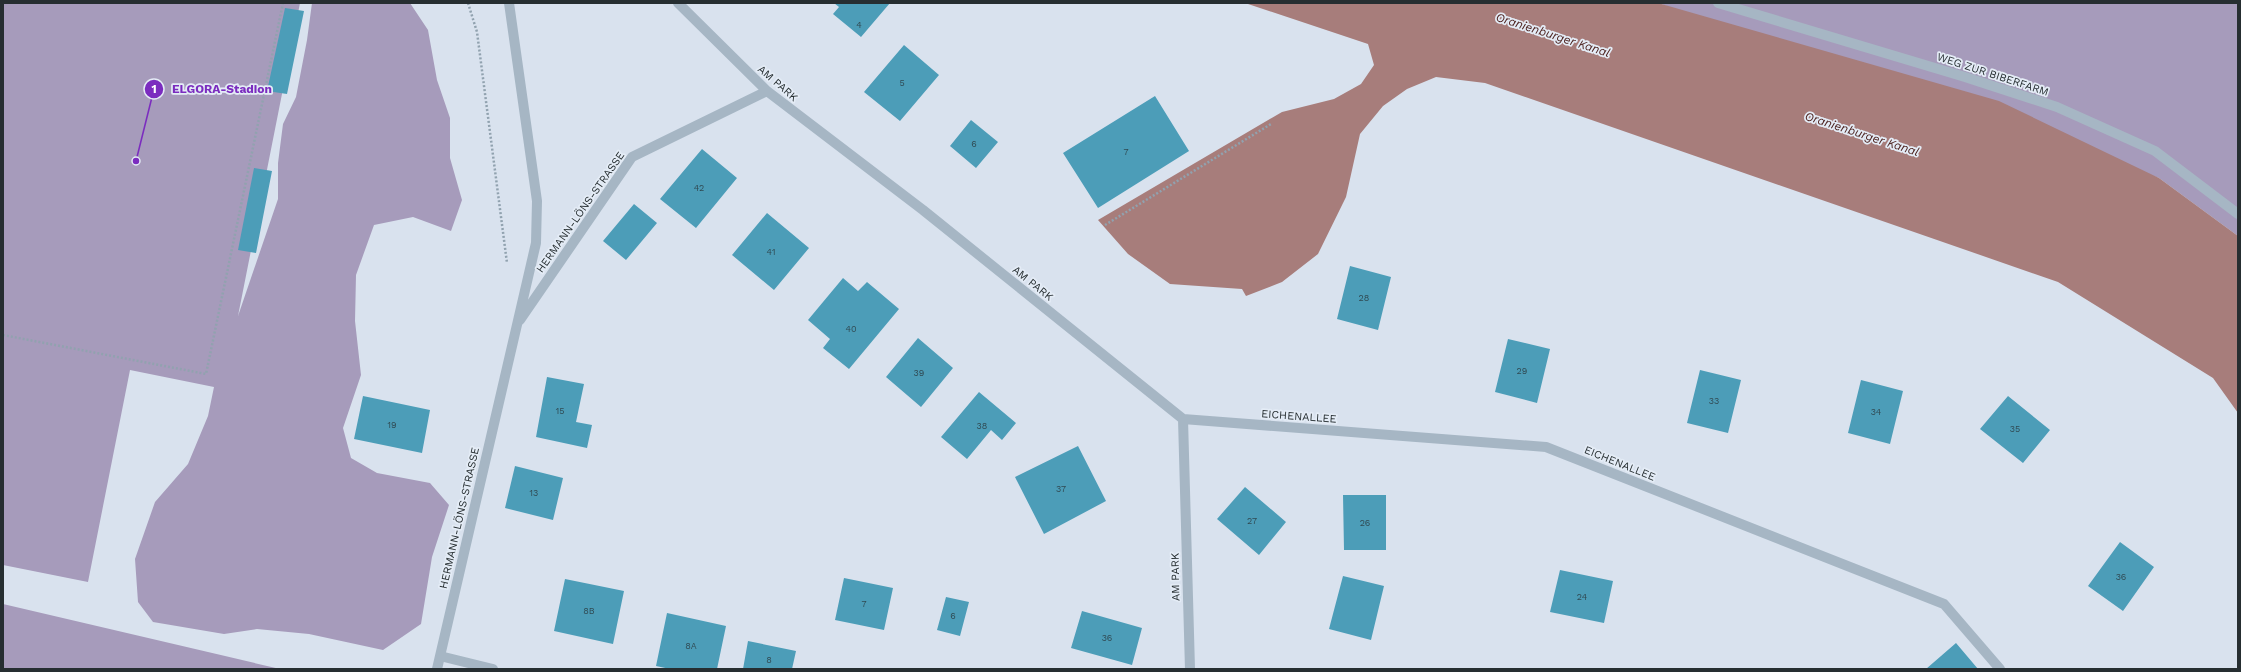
<svg xmlns="http://www.w3.org/2000/svg" width="2241" height="672" viewBox="0 0 2241 672" font-family="'Work Sans',sans-serif">
<rect width="100%" height="100%" fill="#d9e2ee"/>
<!-- green -->
<path fill="#a69bbb" d="M3,3H300L238,316L278,199V163L283,124L296,97L307,40L312,3H410L428,30L437,80L450,118V158L462,200L451,231L413,217L374,225L356,275L355,321L361,375L343,428L351,458L377,473L430,483L449,505L432,557L421,624L383,650L309,634L257,629L224,634L153,622L138,602L135,559L155,502L188,464L208,416L214,387L130,370L88,582L3,565Z
M1658,3H2238V236L2159,178Z
M3,604L280,669H3Z"/>
<!-- water -->
<path fill="#a77d7b" d="M1245,3H1658L1999,101L2159,178L2238,236V413L2213,378L2058,282L1485,83L1436,77L1407,89L1383,106L1360,134L1346,197L1318,254L1282,282L1246,296L1242,289L1170,284L1128,254L1098,220L1282,112L1334,99L1361,84L1374,65L1368,44Z"/>
<!-- building -->
<path fill="#4c9db8" d="M834,3H890L861,37L833,14L839,7Z
M285,8L304,11L287,94L267,91Z
M904,45L939,75L900,121L864,92Z
M1155,96L1189,151L1098,208L1063,153Z
M971,120L998,142L976,168L950,146Z
M702,149L737,178L696,228L660,199Z
M254,168L272,171L256,253L238,250Z
M634,204L657,223L626,260L603,241Z
M767,213L809,248L774,290L732,255Z
M1350,266L1391,277L1378,330L1337,319Z
M843,278L858,291L867,282L899,309L849,369L823,348L830,339L808,320Z
M918,338L953,368L921,407L886,377Z
M1508,339L1550,349L1537,403L1495,392Z
M1700,370L1741,380L1728,433L1687,423Z
M547,377L584,384L576,422L592,425L587,448L536,437Z
M1861,380L1903,391L1890,444L1848,433Z
M979,392L1016,423L1002,440L991,430L967,459L941,437Z
M363,396L430,410L422,453L354,439Z
M2008,396L2050,430L2023,463L1980,429Z
M1078,446L1106,501L1044,534L1015,477Z
M515,466L563,478L553,520L505,508Z
M1245,487L1286,522L1259,555L1217,519Z
M1343,495H1386V550H1344Z
M2120,542L2154,567L2123,611L2088,586Z
M1560,570L1613,581L1604,623L1550,612Z
M1343,576L1384,586L1371,640L1329,629Z
M844,578L893,588L884,630L835,620Z
M565,579L624,591L613,644L554,631Z
M946,597L969,602L960,636L937,630Z
M1082,611L1142,628L1132,665L1071,648Z
M667,613L726,626L717,669H670L656,666Z
M748,641L796,651L792,669H743Z
M1956,643L1978,669H1926Z"/>
<g fill="none" stroke-linecap="round" stroke-linejoin="round">
<!-- path -->
<path stroke="#91a2af" stroke-width="2.5" stroke-dasharray="2 2" stroke-linecap="butt" d="M468,3L477,32L507,263
M1105,225L1271,124
M3,335L206,374L283,3"/>
<!-- minor -->
<path stroke="#a6b6c4" stroke-width="10" d="M678,3L767,91L923,210L1183,419L1190,669
M1718,3L1965,77L2057,107L2155,151L2238,214
M520,320L632,157L767,91
M1183,419L1546,447L1944,604L2000,669
M440,656L493,669
M437,669L536,243L537,201L509,3"/>
</g>
<g text-anchor="middle" stroke-width="3.5" stroke-linejoin="round" paint-order="stroke">
<!-- number labels -->
<g font-size="9" fill="#304a53">
<text x="859" y="28">4</text>
<text x="902" y="86">5</text>
<text x="974" y="147">6</text>
<text x="1126" y="155">7</text>
<text x="699" y="191">42</text>
<text x="771" y="255">41</text>
<text x="1364" y="301">28</text>
<text x="851" y="332">40</text>
<text x="1522" y="374">29</text>
<text x="919" y="376">39</text>
<text x="1714" y="404">33</text>
<text x="560" y="414">15</text>
<text x="1876" y="415">34</text>
<text x="392" y="428">19</text>
<text x="982" y="429">38</text>
<text x="2015" y="432">35</text>
<text x="1061" y="492">37</text>
<text x="534" y="496">13</text>
<text x="1252" y="524">27</text>
<text x="1365" y="526">26</text>
<text x="2121" y="580">36</text>
<text x="1582" y="600">24</text>
<text x="864" y="607">7</text>
<text x="589" y="614">8B</text>
<text x="953" y="619">6</text>
<text x="1107" y="641">36</text>
<text x="691" y="649">8A</text>
<text x="769" y="663">8</text>
</g>
<!-- street labels -->
<g font-size="11" fill="#262e31" stroke="#e4ecf6">
<text transform="translate(1993 74) rotate(18)" y="4">WEG ZUR BIBERFARM</text>
<text transform="translate(778 83) rotate(41)" y="4">AM PARK</text>
<text transform="translate(580 212) rotate(-55)" y="4">HERMANN-LÖNS-STRASSE</text>
<text transform="translate(1033 283) rotate(39)" y="4">AM PARK</text>
<text transform="translate(1299 416) rotate(4)" y="4">EICHENALLEE</text>
<text transform="translate(1620 463) rotate(22)" y="4">EICHENALLEE</text>
<text transform="translate(459 518) rotate(-77)" y="4">HERMANN-LÖNS-STRASSE</text>
<text transform="translate(1175 577) rotate(-91)" y="4">AM PARK</text>
</g>
<!-- water labels -->
<g font-size="12" font-style="italic" fill="#4e2421" stroke="#e4ecf6">
<text transform="translate(1553 35) rotate(18)" y="4">Oranienburger Kanal</text>
<text transform="translate(1862 134) rotate(18)" y="4">Oranienburger Kanal</text>
</g>
</g>
<!-- callouts -->
<path fill="none" stroke="#7b2cbf" stroke-width="1.5" d="M136 161L154 89"/>
<g fill="#7b2cbf" stroke="#e4ecf6" stroke-width="1.5">
<circle cx="136" cy="161" r="4"/>
<circle cx="154" cy="89" r="10"/>
</g>
<g font-size="12" text-anchor="middle" font-weight="bold" fill="#fff">
<text x="154" y="93">1</text>
</g>
<g font-size="12" text-anchor="middle" font-weight="bold" fill="#7b2cbf" stroke="#e4ecf6" stroke-width="3.5" stroke-linejoin="round" paint-order="stroke">
<text x="222" y="93">ELGORA-Stadion</text>
</g>
<!-- border -->
<rect width="2241" height="672" fill="none" stroke="#262e31" stroke-width="8"/>
</svg>
